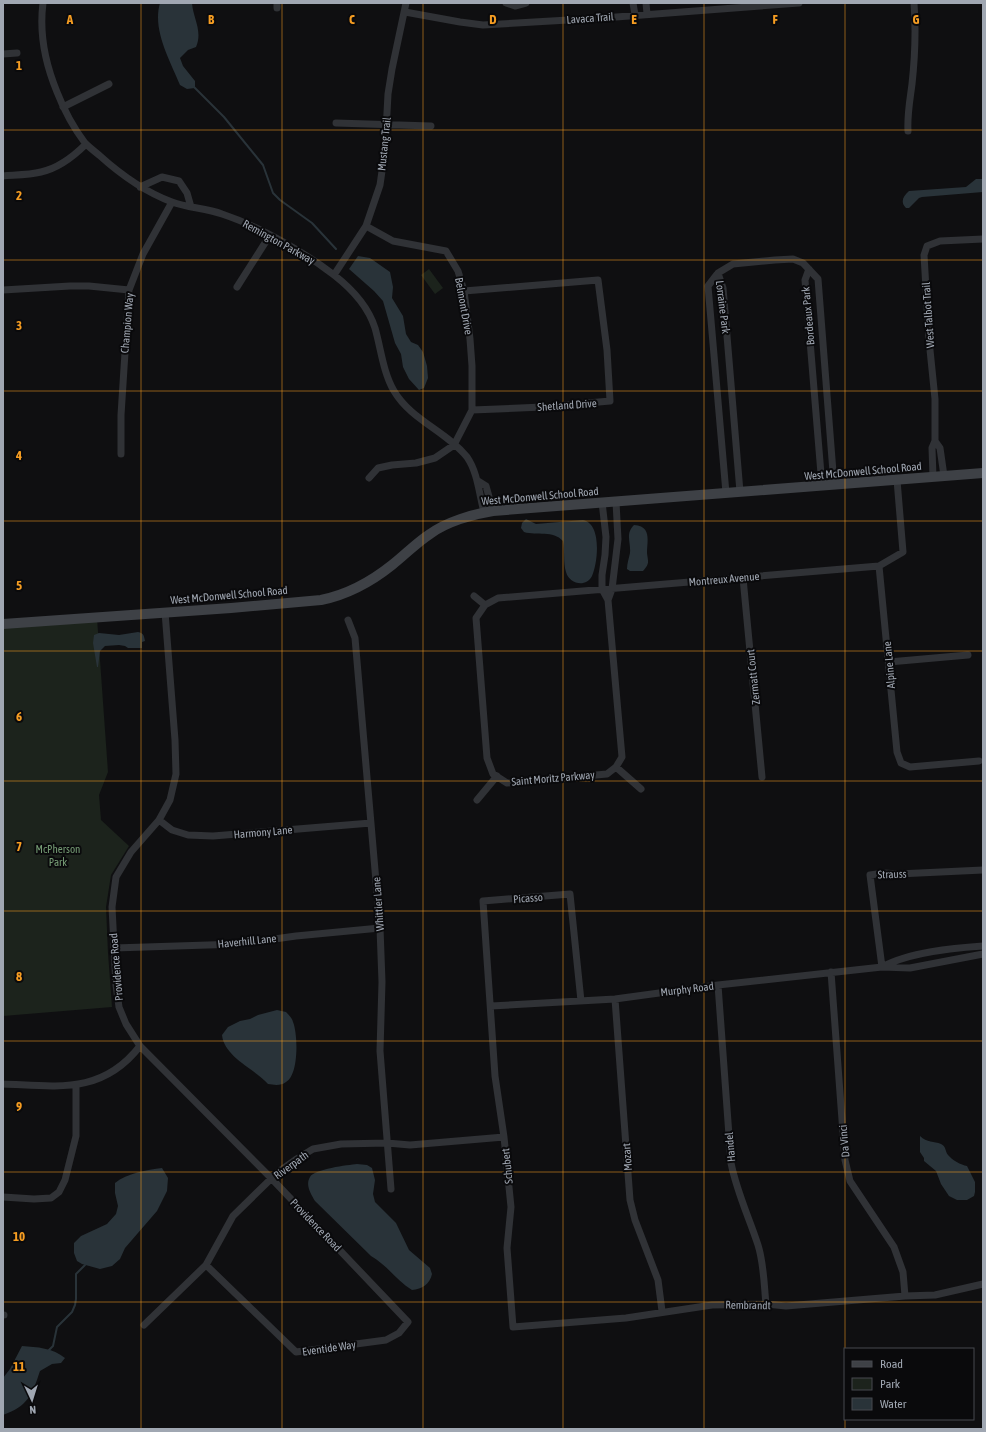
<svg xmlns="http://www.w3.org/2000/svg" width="986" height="1432" viewBox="0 0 986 1432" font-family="'Asap Condensed',sans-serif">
<rect width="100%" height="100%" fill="#0f0f11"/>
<!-- green -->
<path fill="#1c231c" d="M429,269L443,288L435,294L421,275Z
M97,618L108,772L99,795L101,820L129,846L111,875L106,907L108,953L112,1007L3,1016V623Z"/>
<!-- water -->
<path fill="#293339" d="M160,3H192C193,18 203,31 196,47L188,50L180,58L183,66L195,81V88L187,89L180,85C170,60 152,30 160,3Z
M976,179H983V192L922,197L919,198L909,208H906C900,202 903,196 909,191L966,187Z
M358,256L370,258L390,272L393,287L392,298L403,316L406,334L411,342L418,345L423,352L427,366L428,378L424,388L419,390L409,379L403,367L401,354L395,343L383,301L374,291L349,269Z
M526,519L536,524L583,520C602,524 598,562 592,576C586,588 569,584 566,572C563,562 565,551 563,541C553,530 537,536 524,532L521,528L522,523Z
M634,525C652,526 647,541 647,553C648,562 650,563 643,571H630L627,569C627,563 629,558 630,553C631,542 625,534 634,525Z
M138,632C144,633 144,636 145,641L142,642V648H128L125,646L119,645L105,646L100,651L98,667H97L93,643L94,635L99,633L119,635Z
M277,1010L286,1012C289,1015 292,1018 293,1022C298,1034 299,1075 286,1082C281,1086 274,1085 268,1084C255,1069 224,1057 222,1035L228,1027L240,1021L250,1019L258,1015Z
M920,1136C927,1143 934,1141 941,1144C946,1146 945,1151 948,1155C952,1160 961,1165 967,1166L975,1182V1192L974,1196L967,1200H957L949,1196L941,1184L936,1171L924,1161V1158L920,1152Z
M357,1164L367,1165L372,1168L375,1180L373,1194L375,1202L396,1223L409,1250L430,1268L432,1274C430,1284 422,1289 412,1290C397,1281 387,1265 371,1256L315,1201C311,1194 305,1185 310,1177C314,1169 348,1165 357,1164Z
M162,1168L168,1178L167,1191L157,1211L125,1248L120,1259L112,1266L100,1269L82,1264L77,1261L74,1253V1243L81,1236L107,1224L116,1214L118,1206L115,1193V1183C127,1173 147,1170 162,1168Z
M22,1346C37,1347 53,1348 65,1358L61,1363L52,1364L40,1371C32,1395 28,1406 3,1415V1378L10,1369Z"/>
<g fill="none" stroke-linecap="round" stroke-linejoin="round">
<!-- stream -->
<path stroke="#293339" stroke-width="2" d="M194,87L224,117L263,165L273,193L280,200L312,223L336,249
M49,1350L53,1346L57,1327L72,1312L75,1305L76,1299V1274L85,1265"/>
<!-- minor -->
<path stroke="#303236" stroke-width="7" d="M43,3C39,34 45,63 57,92C64,110 73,127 85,143C89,147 94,151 99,155C120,174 145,192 172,202C188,208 206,208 222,214C258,226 303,251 334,275C352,289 368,306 375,328C381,349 383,372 394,391C411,420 446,431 467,457C478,473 479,494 484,512
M277,3V8
M506,3L515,6L526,3
M633,3L635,15
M646,3L647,14
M405,12L460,22L483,25L603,18L799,3
M3,54L17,53
M63,107L109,84
M336,123L431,126
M908,131C907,115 910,100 912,84C915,57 916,30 914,3
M3,176C15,175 29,175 41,172C59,168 73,157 86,144
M140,187L162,177L179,181L187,193L191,207
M366,226L393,241L446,251L458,271L464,291L470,339L472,366V410L454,445L435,458L416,463L392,465L378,468L369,478
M809,269L805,280L822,486
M718,273L723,288L740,492
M334,275L366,226L380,185L385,150L388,94L392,69L406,3
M237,287L270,235
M3,290L70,286H89L129,290
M464,291L598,280L607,350L610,401L543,407L472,410
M935,441L940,448L944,476
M121,454V415L129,290L143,254L172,202
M933,477L932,448L935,441V399L929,340L924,255L927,246L940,241L983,239
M478,481L486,486L493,511
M726,493L708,286L718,273L733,264L775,260L793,259L803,263L818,279L834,485
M602,502L606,537L605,555L602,575V589L608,600L612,589L618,539L616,502
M879,566L897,752L901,763L910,767L979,761
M743,578L762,777
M474,596L485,605
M485,605L498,598L879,566L903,552L897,480
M485,605L476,618L487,758L493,774L507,783L607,774L616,767L622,757L608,600
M165,612L175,740L176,774L170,800L159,820L131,852L116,877L112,907L116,985L119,1007L126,1024L140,1046L272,1179L408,1322L399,1333L386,1340L296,1352L206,1265
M348,620L355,638L380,928L382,982L380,1051L391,1189
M889,662L968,655
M616,767L641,789
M477,800L497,776
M159,820L172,830L188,835L213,836L371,823
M114,948L239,944L296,936L380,928
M882,967L870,875L884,873L898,874L983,870
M882,967C909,952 953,948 983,946
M831,972L845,1160L850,1181L894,1247L903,1272L905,1296
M718,985L731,1163C737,1193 749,1217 758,1245C764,1264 764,1285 766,1304
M615,999L630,1200L635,1220L658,1280L662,1311
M581,1001L570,894L483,901L495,1076L504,1137L511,1207L507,1248L513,1327L626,1318L712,1305L766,1304L786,1306L905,1296L935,1295L983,1284
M491,1006L615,999L718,985L882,967L910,968L983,954
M3,1084C57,1086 102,1095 140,1046
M3,1197L34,1199L51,1198L59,1192L65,1180L76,1136V1085
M3,1315H4
M144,1325L206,1265L233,1216L278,1172L295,1160L313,1149L341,1144L387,1143L410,1145L504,1137"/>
<!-- secondary -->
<path stroke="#3e4146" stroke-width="10" d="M3,624L231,608L321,600C346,595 372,581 392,565C405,555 416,543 430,534C446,522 473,514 493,511L983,473"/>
</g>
<!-- grid -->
<path fill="none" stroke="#f69d22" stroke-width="1" stroke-opacity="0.55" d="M141,3V1429M282,3V1429M423,3V1429M563,3V1429M704,3V1429M845,3V1349M3,130H983M3,260H983M3,391H983M3,521H983M3,651H983M3,781H983M3,911H983M3,1041H983M3,1172H983M3,1302H983M845,1419V1429"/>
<g text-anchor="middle" stroke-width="4" stroke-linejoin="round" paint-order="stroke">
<!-- street labels -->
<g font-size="11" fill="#a0a7b2" stroke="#0a0a0c">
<text transform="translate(590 18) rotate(-4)" y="4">Lavaca Trail</text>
<text transform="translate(384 144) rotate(-84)" y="4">Mustang Trail</text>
<text transform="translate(279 242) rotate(29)" y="4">Remington Parkway</text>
<text transform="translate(464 306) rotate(80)" y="4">Belmont Drive</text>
<text transform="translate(723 307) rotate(83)" y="4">Lorraine Park</text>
<text transform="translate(928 315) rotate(-94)" y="4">West Talbot Trail</text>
<text transform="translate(808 316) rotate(-95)" y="4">Bordeaux Park</text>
<text transform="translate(127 323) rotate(-85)" y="4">Champion Way</text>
<text transform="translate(567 405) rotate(-4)" y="4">Shetland Drive</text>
<text transform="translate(863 471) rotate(-5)" y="4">West McDonwell School Road</text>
<text transform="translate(540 496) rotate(-5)" y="4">West McDonwell School Road</text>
<text transform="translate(724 579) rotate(-5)" y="4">Montreux Avenue</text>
<text transform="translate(229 595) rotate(-5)" y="4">West McDonwell School Road</text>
<text transform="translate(889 665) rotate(-95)" y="4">Alpine Lane</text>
<text transform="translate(753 677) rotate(-96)" y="4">Zermatt Court</text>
<text transform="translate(553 778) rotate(-5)" y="4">Saint Moritz Parkway</text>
<text transform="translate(263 832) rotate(-5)" y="4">Harmony Lane</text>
<text transform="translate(892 874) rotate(-2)" y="4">Strauss</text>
<text transform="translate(528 898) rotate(-5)" y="4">Picasso</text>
<text transform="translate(378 904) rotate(-94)" y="4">Whittier Lane</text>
<text transform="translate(247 941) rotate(-6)" y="4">Haverhill Lane</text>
<text transform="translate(116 967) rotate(-95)" y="4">Providence Road</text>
<text transform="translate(687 989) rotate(-7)" y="4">Murphy Road</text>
<text transform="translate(844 1141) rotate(-95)" y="4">Da Vinci</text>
<text transform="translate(730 1147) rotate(-95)" y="4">Handel</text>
<text transform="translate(627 1157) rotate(-94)" y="4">Mozart</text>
<text transform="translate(291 1165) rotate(-36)" y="4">Riverpath</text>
<text transform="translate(507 1166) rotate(-96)" y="4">Schubert</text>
<text transform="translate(316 1225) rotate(46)" y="4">Providence Road</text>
<text transform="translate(748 1305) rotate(1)" y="4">Rembrandt</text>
<text transform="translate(329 1348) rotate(-8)" y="4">Eventide Way</text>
</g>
<!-- park labels -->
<g font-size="11" fill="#779e76" stroke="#0a0a0c">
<text x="58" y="853">McPherson<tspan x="58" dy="13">Park</tspan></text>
</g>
</g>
<g font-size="13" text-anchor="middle" font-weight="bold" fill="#f69d22" stroke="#0a0a0c" stroke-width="4" stroke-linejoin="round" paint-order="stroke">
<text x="70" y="24">A</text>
<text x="211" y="24">B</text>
<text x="352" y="24">C</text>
<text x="493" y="24">D</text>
<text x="634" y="24">E</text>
<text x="775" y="24">F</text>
<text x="916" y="24">G</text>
<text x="19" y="70">1</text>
<text x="19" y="200">2</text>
<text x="19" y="330">3</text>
<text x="19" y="460">4</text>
<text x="19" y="590">5</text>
<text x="19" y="721">6</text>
<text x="19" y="851">7</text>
<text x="19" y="981">8</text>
<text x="19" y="1111">9</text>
<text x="19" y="1241">10</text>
<text x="19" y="1371">11</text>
</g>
<!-- border -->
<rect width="986" height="1432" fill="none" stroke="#a0a7b2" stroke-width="8"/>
<!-- legend -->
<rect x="844" y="1348" width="130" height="72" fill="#0a0a0c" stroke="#46494e"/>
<rect x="852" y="1361" width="20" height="6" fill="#3e4146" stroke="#46494e"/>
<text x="880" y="1368" font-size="12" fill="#a0a7b2">Road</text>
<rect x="852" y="1378" width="20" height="12" fill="#1c231c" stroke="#46494e"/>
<text x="880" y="1388" font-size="12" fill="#a0a7b2">Park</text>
<rect x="852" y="1398" width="20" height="12" fill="#293339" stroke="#46494e"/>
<text x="880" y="1408" font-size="12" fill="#a0a7b2">Water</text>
<!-- north arrow -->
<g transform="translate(32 1400) rotate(176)" stroke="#0a0a0c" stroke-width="3" paint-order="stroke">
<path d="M0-3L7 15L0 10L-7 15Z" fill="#a0a7b2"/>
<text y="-6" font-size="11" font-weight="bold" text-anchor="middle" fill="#a0a7b2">N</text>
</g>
</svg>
